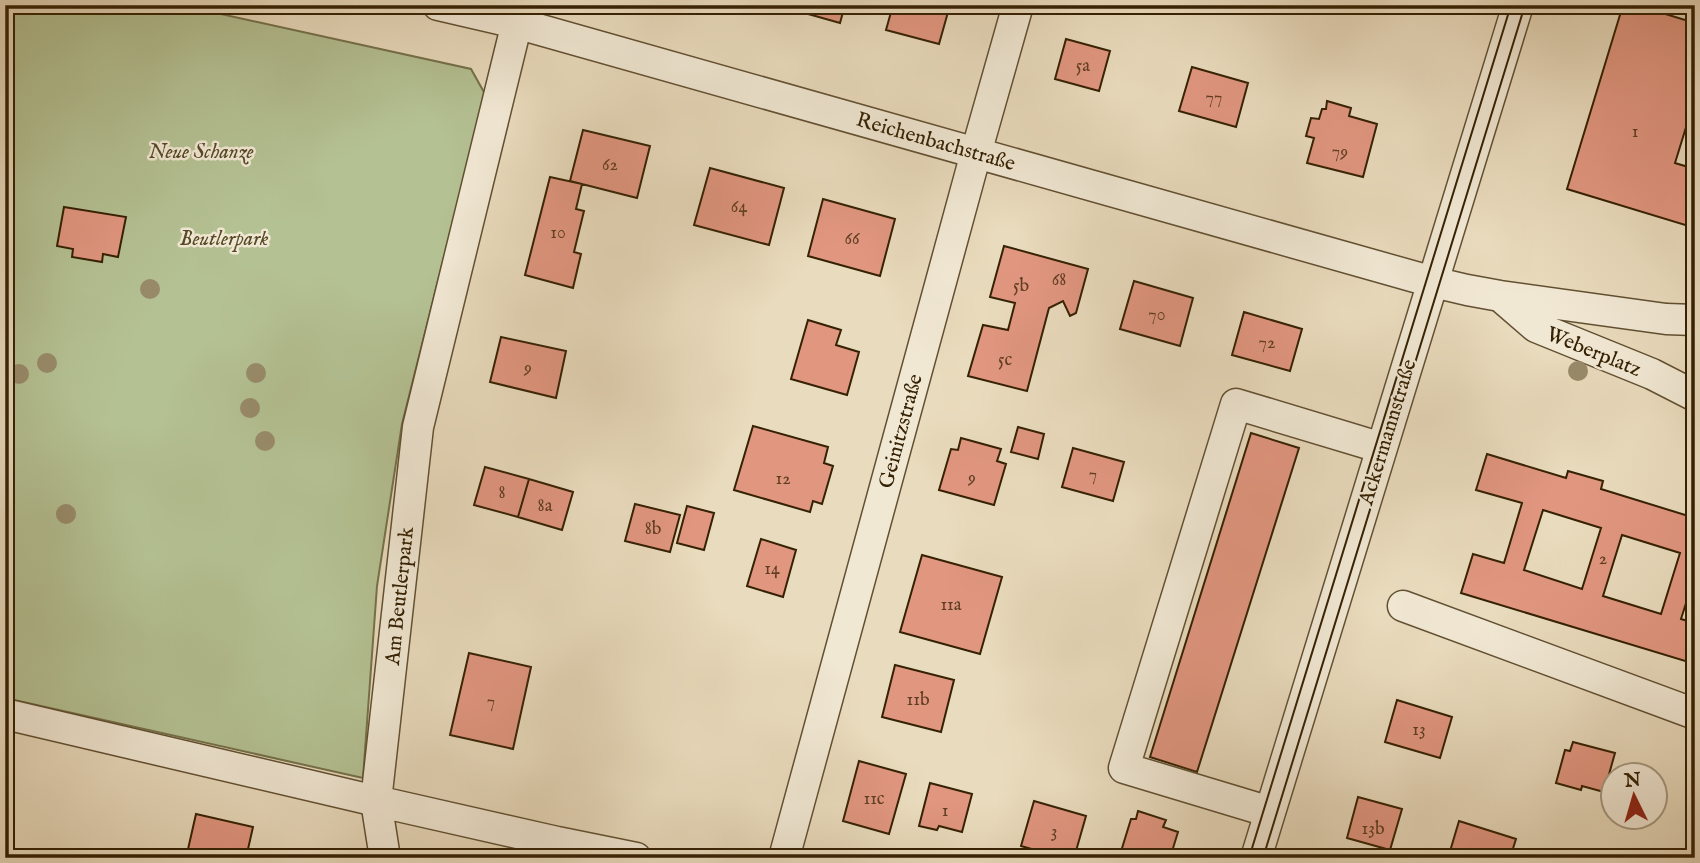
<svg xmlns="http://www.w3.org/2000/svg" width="1700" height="863" viewBox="0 0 1700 863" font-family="'IM FELL English',serif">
<rect width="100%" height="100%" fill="#e9dbbd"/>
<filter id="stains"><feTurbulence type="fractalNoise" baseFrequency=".00286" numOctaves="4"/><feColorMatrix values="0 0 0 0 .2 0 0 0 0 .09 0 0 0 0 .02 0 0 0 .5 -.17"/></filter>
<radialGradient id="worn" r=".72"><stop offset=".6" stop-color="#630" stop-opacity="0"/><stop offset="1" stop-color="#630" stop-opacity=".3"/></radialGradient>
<!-- green -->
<path fill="#b4c193" stroke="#74714b" stroke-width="2" d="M5,5H180L471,69L485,94L402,424L377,586L363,778L5,698Z"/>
<!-- building -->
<path fill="#e19680" stroke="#352103" stroke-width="2" fill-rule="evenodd" d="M788,5H845L840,23L787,8Z
M893,5H950L939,44L886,30Z
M1623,5H1636L1695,23V98L1675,163L1695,169V228L1567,189Z
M1066,39L1110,51L1099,91L1055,79Z
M1192,67L1248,83L1236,127L1179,111Z
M1327,101L1351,108L1349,116L1377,124L1363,177L1307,163L1314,138L1306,136L1311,118L1319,119L1322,109H1326Z
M583,130L650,146L637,198L570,181Z
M710,168L784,188L769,245L694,225Z
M550,177L582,184L576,209L584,211L574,252L581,254L573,288L525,275Z
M823,199L895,219L880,276L808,256Z
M64,207L126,217L118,257L103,254L102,262L72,257L73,249L57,246Z
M1004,246L1088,269L1076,313L1070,316L1063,301L1049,308L1027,391L968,376L983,325L1008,330L1015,303L990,297Z
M1134,281L1193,298L1180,346L1120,329Z
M1244,312L1302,329L1290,371L1232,355Z
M808,320L841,330L836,345L859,352L847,395L791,379Z
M501,337L566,351L556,398L490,382Z
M753,426L828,447L824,463L833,466L822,504L813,501L810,512L734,490Z
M1018,427L1044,434L1038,459L1011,452Z
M1251,433L1299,448L1197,772L1150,757Z
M961,438L1001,449L997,461L1006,464L994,505L939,490L951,449L958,450Z
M1073,448L1124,462L1113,501L1062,487Z
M1487,454L1566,478L1568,471L1603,481L1601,489L1695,518V575L1681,619L1695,623V664L1461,593L1473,554L1504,563L1522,503L1476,490ZM1543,510L1601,528L1582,589L1524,570ZM1622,535L1680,553L1661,614L1603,596Z
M485,467L529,479L518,517L474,505Z
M529,479L573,492L562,530L518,517Z
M635,504L680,515L670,552L625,541Z
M687,506L714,513L704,550L677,543Z
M761,539L796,550L783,597L747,586Z
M922,555L1002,577L980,654L900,632Z
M469,653L531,667L513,749L450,735Z
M895,665L954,680L941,732L882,717Z
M1397,700L1452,717L1440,758L1385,742Z
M1573,742L1615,753L1604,792L1582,786L1581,790L1556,783L1565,750L1570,751Z
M859,761L906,774L889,834L843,821Z
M930,783L972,794L962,832L939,826L937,830L919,826Z
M1358,797L1402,809L1390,850L1347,838Z
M1034,801L1086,816L1074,858H1063L1021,846Z
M1138,811L1166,820L1163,827L1178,832L1170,858H1119L1131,819H1136Z
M196,814L253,827L246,858H186Z
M1459,821L1516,839L1510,858H1448Z"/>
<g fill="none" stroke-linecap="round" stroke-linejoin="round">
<defs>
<path id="minor" d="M438,5L516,23L1433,282L1467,290L1500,296L1666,319L1695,320
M1500,296L1536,327L1652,374L1695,396
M1403,606L1695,714
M5,714L376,801L418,427L521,6
M1270,812L1124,768L1236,404L1382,448
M385,858L376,801L557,842L636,858
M784,858L976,153L1018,5
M1256,858L1518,5"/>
</defs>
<!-- minor casing -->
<use href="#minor" stroke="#625032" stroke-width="33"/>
<!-- minor -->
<use href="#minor" stroke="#f1e8d4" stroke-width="30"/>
<!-- tram -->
<path stroke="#352103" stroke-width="2" d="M1249,858L1511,5
M1263,858L1525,5"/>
</g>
<!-- trees -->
<g fill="#988b6a">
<circle cx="150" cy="289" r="10"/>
<circle cx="47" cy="363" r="10"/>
<circle cx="1578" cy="371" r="10"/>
<circle cx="256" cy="373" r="10"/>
<circle cx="19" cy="374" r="10"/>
<circle cx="250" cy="408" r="10"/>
<circle cx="265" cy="441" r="10"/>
<circle cx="66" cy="514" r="10"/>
</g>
<g text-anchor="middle" stroke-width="5" stroke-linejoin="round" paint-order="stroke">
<!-- number labels -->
<g font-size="18" fill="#603e22">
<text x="1083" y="71">5a</text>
<text x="1214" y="103">77</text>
<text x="1635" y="137">1</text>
<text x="1340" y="157">79</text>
<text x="610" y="170">62</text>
<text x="739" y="212">64</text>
<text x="558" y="238">10</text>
<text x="852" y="244">66</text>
<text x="1059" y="285">68</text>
<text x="1021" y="291">5b</text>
<text x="1157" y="320">70</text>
<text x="1267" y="348">72</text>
<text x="1005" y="365">5c</text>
<text x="528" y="373">9</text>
<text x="1093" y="480">7</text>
<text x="972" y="483">9</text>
<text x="783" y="484">12</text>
<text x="502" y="498">8</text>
<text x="545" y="511">8a</text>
<text x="653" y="534">8b</text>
<text x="1603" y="564">2</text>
<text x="772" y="574">14</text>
<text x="951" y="610">11a</text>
<text x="918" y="705">11b</text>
<text x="491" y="707">7</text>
<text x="1419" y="735">13</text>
<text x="874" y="804">11c</text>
<text x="945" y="816">1</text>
<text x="1373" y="834">13b</text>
<text x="1054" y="837">3</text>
</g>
<!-- street labels -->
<g font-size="21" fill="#352103" stroke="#f1e8d4">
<text transform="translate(936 141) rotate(16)" y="7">Reichenbachstraße</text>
<text transform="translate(1594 351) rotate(22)" y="7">Weberplatz</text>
<text transform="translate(900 431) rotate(-75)" y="7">Geinitzstraße</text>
<text transform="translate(1387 432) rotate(-73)" y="7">Ackermannstraße</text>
<text transform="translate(399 596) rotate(-84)" y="7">Am Beutlerpark</text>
</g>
<!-- park labels -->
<g font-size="21" font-style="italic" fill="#554927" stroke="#f1e8d4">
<text x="201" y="158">Neue Schanze</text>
<text x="224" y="245">Beutlerpark</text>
</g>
</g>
<!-- margin -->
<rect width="1700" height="863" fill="none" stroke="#e9dbbd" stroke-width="28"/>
<rect x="7" y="7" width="1686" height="849" fill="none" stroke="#352103" stroke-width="3.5"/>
<rect x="14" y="14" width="1672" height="835" fill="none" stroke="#352103" stroke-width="2"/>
<!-- north arrow -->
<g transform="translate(1634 796) rotate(355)"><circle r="33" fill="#f1e8d4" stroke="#a69880" stroke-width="2"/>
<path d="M0-5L12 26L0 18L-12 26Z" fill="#8f2418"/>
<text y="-10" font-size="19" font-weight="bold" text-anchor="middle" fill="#352103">N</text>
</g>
<rect width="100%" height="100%" filter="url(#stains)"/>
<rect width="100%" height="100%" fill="url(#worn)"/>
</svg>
